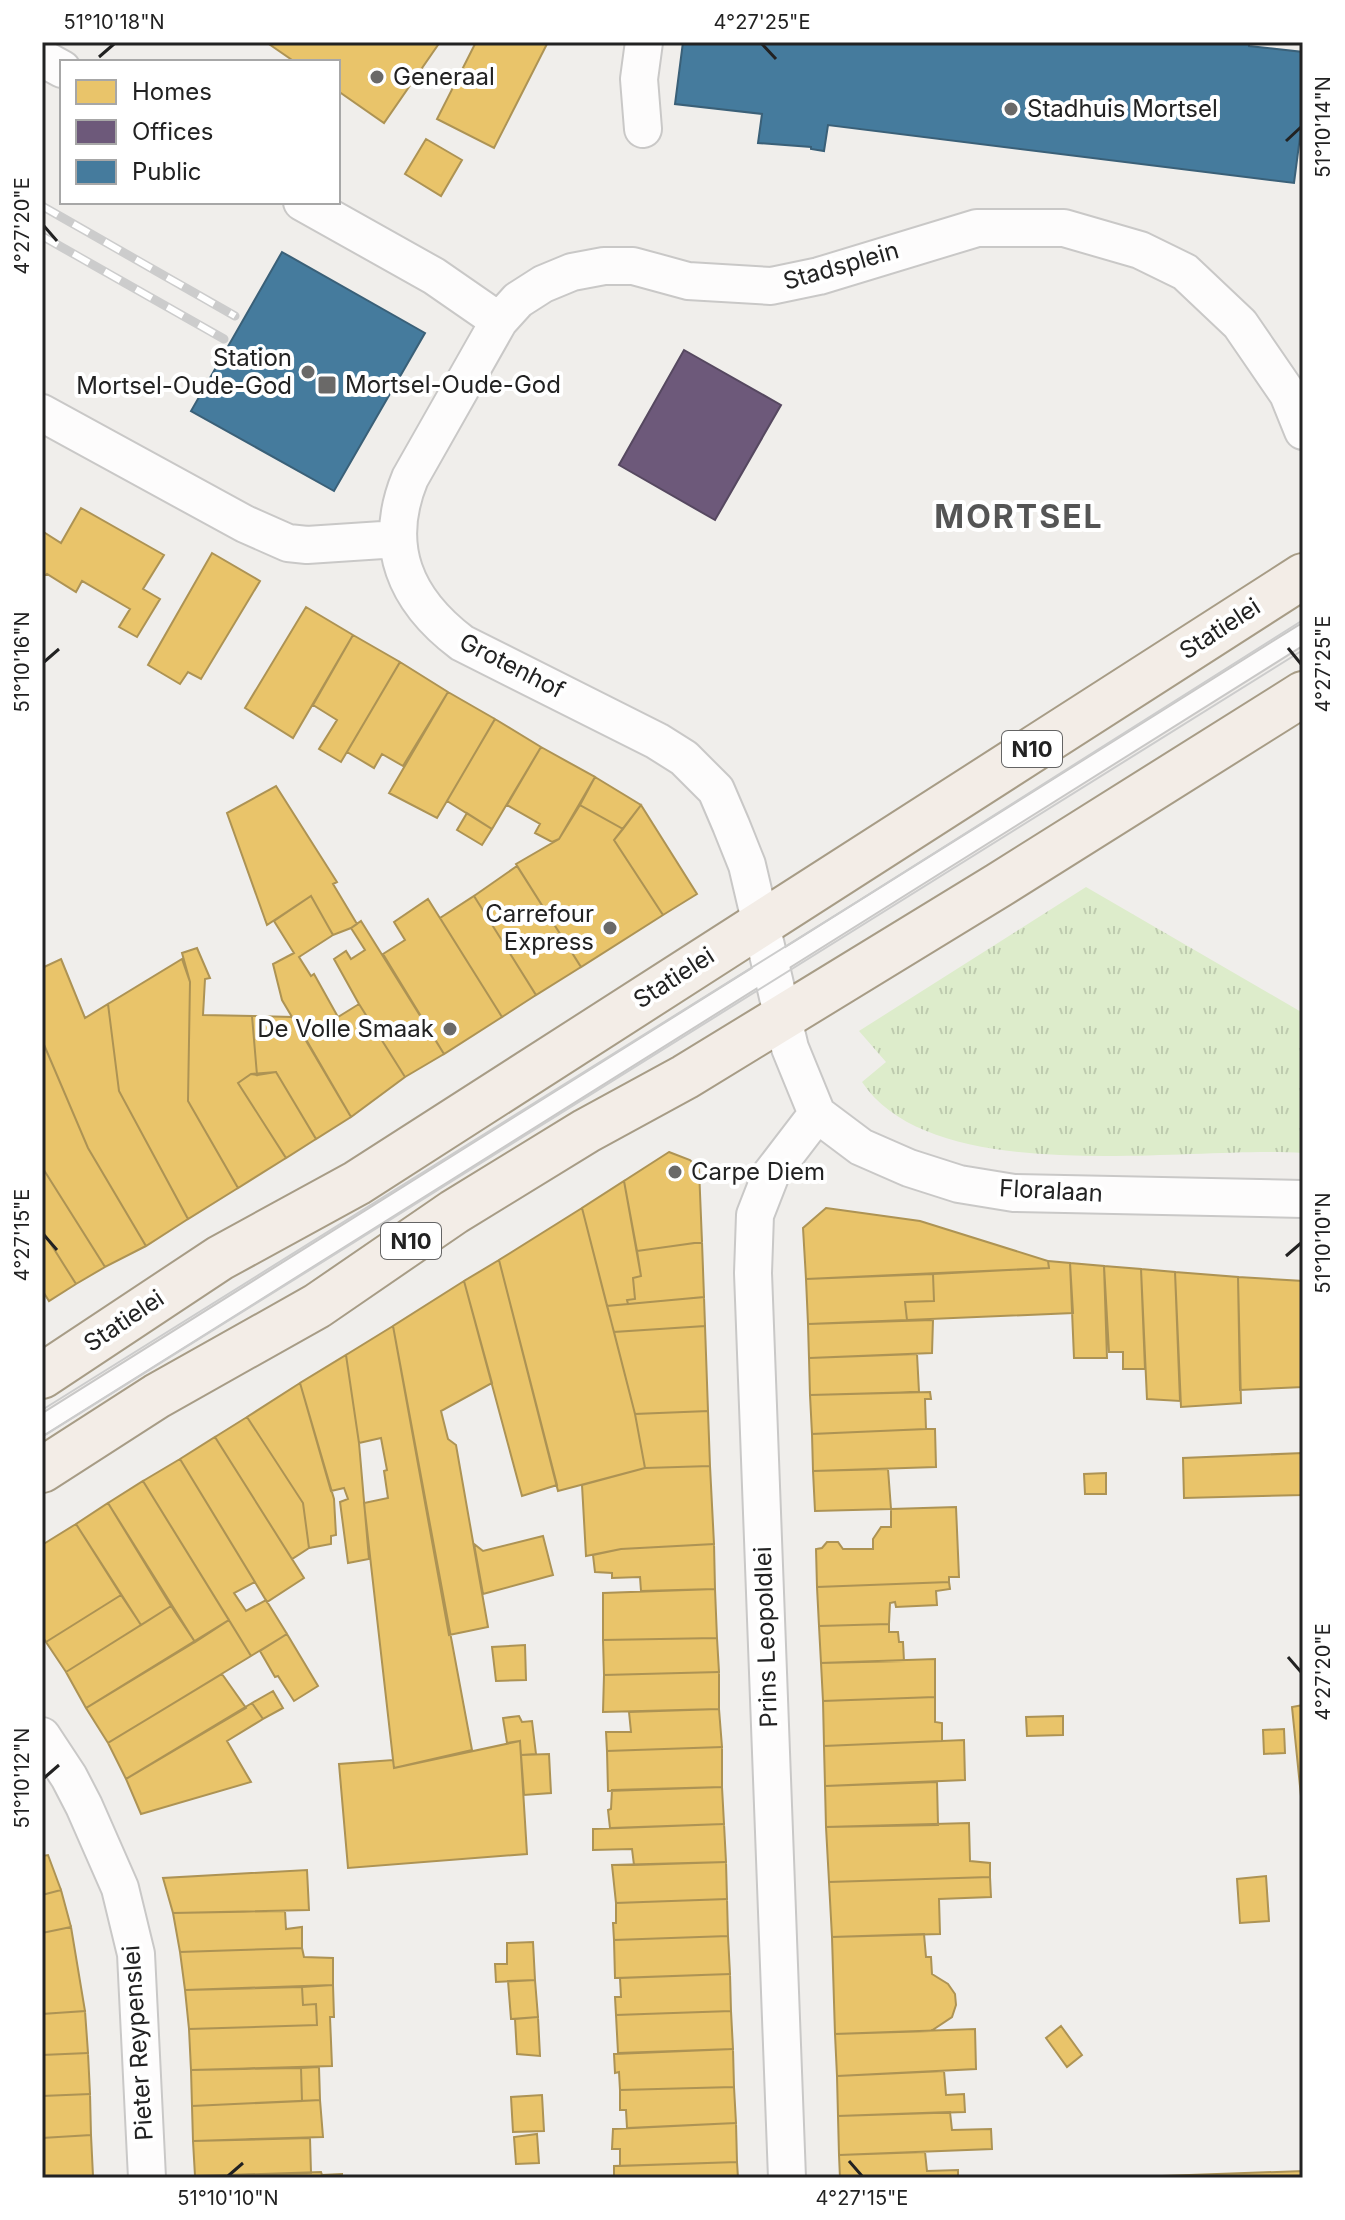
<svg xmlns="http://www.w3.org/2000/svg" width="1345" height="2220" viewBox="0 0 1345 2220" font-family="Inter,sans-serif">
<defs>
<pattern id="grass-tufts" width="24" height="20" patternUnits="userSpaceOnUse" patternTransform="scale(2)"><rect width="24" height="20" fill="#ddeccb"/><path d="M3 7l-1-3M5 7V3M7 7l1-3M15 17l-1-3M17 17v-4M19 17l1-3" fill="none" stroke="#bdcaae"/></pattern>
</defs>
<rect width="100%" height="100%" fill="#f0eeeb"/>
<!-- grass -->
<path fill="url(#grass-tufts)" d="M1086,887L1303,1013V1153C1188,1145 935,1191 862,1082L886,1062L859,1031Z"/>
<!-- homes -->
<path fill="#e9c46a" stroke="#ad9354" stroke-width="2" d="M266,42H440L384,123L338,91V62H295Z
M476,42H548L494,148L437,119Z
M426,139L462,160L441,196L405,174Z
M81,508L164,555L143,589L160,599L137,637L119,627L130,609L82,581L76,592L47,574L42,577V531L61,543Z
M212,553L260,581L201,679L188,672L180,684L148,665Z
M306,607L353,635L293,738L245,708Z
M353,635L400,662L341,762L319,749L337,720L313,705Z
M400,662L448,692L403,766L382,754L374,768L347,752Z
M448,692L495,719L437,818L389,793Z
M495,719L541,747L492,829L447,801Z
M541,747L595,777L559,839L552,842L535,833L540,824L507,805Z
M595,777L641,805L623,829L580,805Z
M276,786L337,882L333,884L357,924L351,928L333,935L311,896L267,925L227,813Z
M580,805L623,829L614,840L663,915L581,967L516,864L559,839Z
M641,805L697,894L663,915L614,840Z
M467,813L492,829L482,845L457,830Z
M517,866L581,967L536,995L474,896Z
M311,896L333,935L299,957L311,976L314,974L338,1017L359,1004L405,1077L351,1117L282,1000L273,964L294,953L274,921Z
M474,896L536,995L502,1017L440,918Z
M428,899L502,1017L444,1054L383,954L405,940L394,922Z
M361,921L444,1054L405,1077L359,1004L334,959L346,951L351,959L365,950L351,928Z
M197,948L210,978L205,979L203,1015L252,1016L257,1075L251,1074L238,1083L286,1158L238,1188L188,1101L190,982L182,953Z
M61,959L85,1018L108,1004L119,1091L188,1219L146,1246L88,1148L42,1040V968Z
M182,959L190,982L188,1101L238,1188L188,1219L119,1091L108,1004Z
M252,1016L293,1017L351,1117L316,1139L276,1072L257,1075Z
M42,1040L88,1148L146,1246L105,1267L42,1167Z
M276,1072L316,1139L286,1158L238,1083L251,1074Z
M669,1152L690,1160L699,1169L702,1242L637,1251L624,1181Z
M42,1167L105,1267L76,1284L42,1230Z
M624,1181L641,1276L633,1278L635,1299L627,1300L628,1304L607,1306L582,1208Z
M582,1208L635,1414L645,1468L558,1491L499,1260Z
M826,1208L920,1221L1048,1261L1049,1268L806,1279L803,1228Z
M42,1230L76,1284L49,1301L42,1290Z
M702,1242L704,1297L628,1304L627,1300L635,1299L633,1278L641,1276L637,1251Z
M499,1260L557,1485L522,1496L464,1281Z
M1048,1261L1070,1263L1073,1313L907,1320L905,1302L934,1301L933,1274L1049,1268Z
M1070,1263L1104,1266L1107,1358H1074Z
M1104,1266L1141,1269L1145,1369H1123V1352H1109Z
M1141,1269L1175,1272L1180,1401L1147,1399Z
M1175,1272L1238,1277L1241,1403L1181,1407Z
M933,1274L934,1301L905,1302L907,1320L808,1324L806,1279Z
M1238,1277L1303,1281V1387L1240,1390Z
M464,1281L492,1383L441,1411L448,1439L456,1445L488,1627L449,1635L393,1326Z
M704,1297L705,1326L614,1332L607,1306Z
M933,1320L932,1353L809,1358L808,1324Z
M393,1326L472,1750L394,1768L364,1503L388,1498L384,1471L387,1470L381,1438L359,1443L346,1355Z
M705,1326L708,1411L635,1414L614,1332Z
M917,1354L919,1392L810,1395L809,1358Z
M346,1355L359,1443L369,1559L348,1563L340,1502L348,1499L344,1488L331,1491L300,1383Z
M300,1383L334,1499L336,1535L331,1536V1544L309,1548L303,1503L247,1417Z
M930,1392L931,1399H925L926,1429L812,1434L810,1395Z
M708,1411L710,1466L645,1468L635,1414Z
M247,1417L303,1503L309,1548L292,1559L215,1437Z
M926,1429H935L936,1467L813,1471L812,1434Z
M215,1437L304,1578L267,1602L180,1459Z
M1303,1453V1495L1184,1498L1183,1458Z
M180,1459L255,1582L234,1593L246,1611L266,1600L287,1634L251,1656L143,1481Z
M710,1466L714,1544L621,1549L586,1556L582,1485L645,1468Z
M888,1469L891,1509L815,1511L813,1471Z
M1106,1473V1494H1085L1084,1474Z
M143,1481L229,1620L195,1642L108,1503Z
M108,1503L171,1606L141,1625L76,1524Z
M956,1507L959,1577H949V1582L817,1587L816,1549L822,1548L827,1542H838L843,1549H873V1539L881,1527H891V1509Z
M76,1524L121,1595L46,1642L42,1636V1545Z
M543,1536L553,1575L483,1594L474,1544L483,1551Z
M714,1544L715,1589L641,1591L640,1577L612,1578V1573L595,1572L593,1555L621,1549Z
M949,1582L950,1589L936,1591L937,1605L896,1607L895,1602L890,1603L889,1624L819,1626L817,1587Z
M715,1589L717,1638L603,1640V1593Z
M121,1595L141,1625L66,1672L46,1642Z
M171,1606L195,1642L86,1708L66,1672Z
M229,1620L251,1656L108,1743L86,1708Z
M889,1624V1632H898L899,1642H903L904,1661L821,1663L819,1626Z
M287,1634L318,1686L294,1701L278,1676L275,1677L260,1651Z
M717,1638L719,1672L604,1675L603,1640Z
M525,1645L526,1680L496,1681L492,1647Z
M935,1659V1697L823,1701L821,1663Z
M719,1672V1709L603,1712L604,1675Z
M222,1674L246,1708L126,1779L108,1743Z
M273,1691L283,1708L263,1719L252,1703Z
M935,1697V1722L942,1723V1741L824,1746L823,1701Z
M252,1703L263,1719L227,1741L251,1782L141,1814L126,1779Z
M1303,1705V1806H1302L1292,1707Z
M719,1709L722,1747L607,1751L606,1732H631L629,1712Z
M519,1716L522,1722L532,1721L536,1754L521,1755L520,1741L507,1743L503,1718Z
M1063,1716V1735L1027,1736L1026,1717Z
M1284,1729L1285,1753L1264,1754L1263,1730Z
M964,1740L965,1780L825,1786L824,1746Z
M520,1741L527,1854L348,1868L339,1764L393,1760L394,1768Z
M722,1747V1787L608,1791L607,1751Z
M549,1754L551,1793L524,1795L521,1755Z
M937,1782L938,1825L826,1827L825,1786Z
M722,1787L724,1824L610,1828L608,1810L611,1809L612,1790Z
M969,1823L970,1861L990,1863V1877L829,1882L826,1827Z
M724,1824L726,1862L634,1865L632,1849L593,1850V1829Z
M48,1855L61,1890L42,1895V1856Z
M726,1862L727,1899L616,1903L612,1865Z
M307,1870L309,1910L173,1913L163,1878Z
M1266,1876L1269,1921L1240,1923L1237,1879Z
M990,1877L991,1897L939,1899L940,1934L832,1937L829,1882Z
M61,1890L71,1927L42,1933V1895Z
M727,1899L728,1936L614,1940L613,1923H616V1903Z
M285,1911L286,1929L302,1927V1948L180,1952L173,1913Z
M71,1927L85,2011L42,2014V1933Z
M924,1934L926,1957H931L932,1974L948,1984L955,1994L956,2005L952,2017L931,2031L835,2034L832,1937Z
M728,1936L730,1974L615,1978L614,1940Z
M533,1942L535,1980L496,1982L495,1964H507V1943Z
M302,1948L304,1957L333,1958V1985L185,1990L180,1952Z
M730,1974L731,2011L616,2015L615,1997H621L620,1978Z
M535,1980L538,2017L511,2019L508,1981Z
M333,1985L334,2017H330L332,2066L191,2070L189,2029L317,2025L316,2004L303,2005L302,1987Z
M302,1987L303,2005L316,2004L317,2025L189,2029L185,1990Z
M85,2011L88,2053L42,2055V2014Z
M731,2011L733,2049L618,2053L616,2015Z
M538,2017L540,2056L517,2054L515,2019Z
M1061,2026L1082,2055L1067,2067L1046,2038Z
M975,2029L976,2069L837,2076L835,2034Z
M733,2049L734,2087L620,2090L619,2072L615,2073L614,2054Z
M88,2053L90,2094L42,2096V2055Z
M319,2067L320,2100L302,2101L301,2068Z
M301,2068L302,2101L192,2106L191,2070Z
M944,2071L946,2095L964,2094L965,2112L838,2116L837,2076Z
M734,2087L736,2123L627,2128L626,2110H620V2090Z
M90,2094L91,2135L42,2138V2096Z
M542,2095L544,2131L513,2132L511,2097Z
M320,2100L323,2137L193,2141L192,2106Z
M950,2112L952,2130L991,2129L992,2149L839,2155L838,2116Z
M736,2123L737,2162L620,2166V2149H612L613,2129Z
M537,2134L539,2163L516,2164L514,2137Z
M91,2135L93,2176L42,2178V2138Z
M310,2138L311,2173L195,2176L193,2141Z
M925,2152L927,2171L958,2170V2178H840L839,2155Z
M737,2162L738,2178H614V2166Z
M1303,2171V2178H1107Z
M321,2172L322,2175L342,2174V2178H195V2176Z"/>
<!-- offices -->
<path fill="#6d597a" stroke="#564860" stroke-width="2" d="M684,350L781,405L715,520L619,465Z"/>
<!-- public -->
<path fill="#457b9d" stroke="#3a6078" stroke-width="2" d="M683,42H1249V46L1303,52V114L1294,183L828,125L824,151L811,149V147L758,143L762,114L675,104Z
M282,252L425,333L334,491L191,411Z"/>
<g fill="none" stroke-linecap="round" stroke-linejoin="round">
<defs>
<path id="lane" d="M42,1425L1303,634"/>
<path id="street" d="M42,58L62,69
M643,129L639,79L644,42
M302,202L434,276L499,321
M42,413L245,524L288,543L307,545L398,539
M817,1114L790,1048L747,865L731,825L716,790L684,758L657,741L462,643C405,600 382,546 410,478L499,321L518,300L543,284L572,272L604,266H633L688,281L771,286L819,276L977,228H1064L1140,250L1185,272L1240,324L1288,394L1303,431
M817,1114L861,1147L909,1168L959,1184L1014,1193L1303,1199
M42,1736L69,1777L84,1806L120,1888L136,1954L147,2178
M787,2178L753,1273L755,1215L771,1174L817,1114"/>
<path id="primary" d="M42,1376L220,1258L357,1183L1303,576
M42,1470L157,1396L317,1306L454,1212L586,1131L685,1077L999,885L1303,694"/>
</defs>
<!-- lane casing -->
<use href="#lane" stroke="#c9c8c7" stroke-width="22"/>
<!-- street casing -->
<use href="#street" stroke="#c9c8c7" stroke-width="40"/>
<!-- primary casing -->
<use href="#primary" stroke="#a79c86" stroke-width="48"/>
<!-- lane -->
<use href="#lane" stroke="#fdfcfc" stroke-width="18"/>
<!-- street -->
<use href="#street" stroke="#fdfcfc" stroke-width="36"/>
<!-- primary -->
<use href="#primary" stroke="#f3ede7" stroke-width="44"/>
<!-- tram -->
<path stroke="#ccc" stroke-width="2" d="M42,1410L860,900L1303,620
M42,1437L1303,650"/>
<defs>
<path id="rail" d="M42,206L235,316
M42,236L224,339"/>
</defs>
<!-- rail casing -->
<use href="#rail" stroke="#ccc" stroke-width="9"/>
<!-- rail -->
<use href="#rail" stroke="#fff" stroke-width="6" stroke-dasharray="18" stroke-linecap="butt"/>
</g>
<!-- ticks -->
<path fill="none" stroke="#222" stroke-width="3" d="M762,44L776,59M99,57L114,44M1286,141L1301,127M44,226L57,241M1288,648L1301,664M44,662L59,649M44,1235L57,1250M1286,1256L1301,1243M1288,1657L1301,1672M44,1778L59,1765M849,2161L862,2176M228,2176L243,2163"/>
<!-- markers -->
<g fill="#6a6968" stroke="#fff" stroke-width="3">
<circle cx="377" cy="77" r="8"/>
<circle cx="1011" cy="109" r="8"/>
<circle cx="308" cy="372" r="8"/>
<rect x="317" y="375" width="20" height="20" rx="4"/>
<circle cx="610" cy="928" r="8"/>
<circle cx="450" cy="1029" r="8"/>
<circle cx="675" cy="1172" r="8"/>
</g>
<g text-anchor="middle" stroke-width="8" stroke-linejoin="round" paint-order="stroke">
<!-- shield labels -->
<g fill="#fff" stroke="#646464" stroke-width="2">
<rect x="1002" y="731" width="60" height="36" rx="6"/>
<rect x="381" y="1223" width="60" height="36" rx="6"/>
</g>
<g font-size="22" font-weight="bold" fill="#222">
<text x="1032" y="757">N10</text>
<text x="411" y="1249">N10</text>
</g>
<!-- poi labels -->
<g font-size="24" fill="#222" stroke="#fff" text-anchor="start">
<text x="393" y="85">Generaal</text>
<text x="1027" y="117">Stadhuis Mortsel</text>
<text x="292" y="366" text-anchor="end">Station<tspan x="292" dy="28">Mortsel-Oude-God</tspan></text>
<text x="345" y="393">Mortsel-Oude-God</text>
<text x="594" y="922" text-anchor="end">Carrefour<tspan x="594" dy="28">Express</tspan></text>
<text x="434" y="1037" text-anchor="end">De Volle Smaak</text>
<text x="691" y="1180">Carpe Diem</text>
</g>
<!-- street labels -->
<g font-size="24" fill="#222" stroke="#fff">
<text transform="translate(841 266) rotate(-16)" y="8">Stadsplein</text>
<text transform="translate(1220 629) rotate(-33)" y="8">Statielei</text>
<text transform="translate(512 666) rotate(27)" y="8">Grotenhof</text>
<text transform="translate(674 978) rotate(-33)" y="8">Statielei</text>
<text transform="translate(1051 1191) rotate(3)" y="8">Floralaan</text>
<text transform="translate(124 1321) rotate(-34)" y="8">Statielei</text>
<text transform="translate(766 1637) rotate(-92)" y="8">Prins Leopoldlei</text>
<text transform="translate(138 2043) rotate(-94)" y="8">Pieter Reypenslei</text>
</g>
<!-- district labels -->
<g font-size="32" font-weight="bold" letter-spacing="2" fill="#555" stroke="#fff">
<text x="1019" y="528">MORTSEL</text>
</g>
</g>
<!-- border -->
<rect width="1345" height="2220" fill="none" stroke="#ffffff" stroke-width="88"/>
<!-- legend -->
<rect x="60" y="60" width="280" height="144" fill="#ffffff" stroke="#a7a7a7" stroke-width="2"/>
<rect x="76" y="80" width="40" height="24" fill="#e9c46a" stroke="#a7a7a7" stroke-width="2"/>
<text x="132" y="100" font-size="24" fill="#222222">Homes</text>
<rect x="76" y="120" width="40" height="24" fill="#6d597a" stroke="#a7a7a7" stroke-width="2"/>
<text x="132" y="140" font-size="24" fill="#222222">Offices</text>
<rect x="76" y="160" width="40" height="24" fill="#457b9d" stroke="#a7a7a7" stroke-width="2"/>
<text x="132" y="180" font-size="24" fill="#222222">Public</text>
<rect x="44" y="44" width="1257" height="2132" fill="none" stroke="#222" stroke-width="3"/>
<g font-size="20" text-anchor="middle" fill="#222">
<text x="114" y="29">51°10'18"N</text>
<text x="762" y="29">4°27'25"E</text>
<text transform="translate(1323 127) rotate(-90)" y="7">51°10'14"N</text>
<text transform="translate(22 226) rotate(-90)" y="7">4°27'20"E</text>
<text transform="translate(22 662) rotate(-90)" y="7">51°10'16"N</text>
<text transform="translate(1323 664) rotate(-90)" y="7">4°27'25"E</text>
<text transform="translate(22 1235) rotate(-90)" y="7">4°27'15"E</text>
<text transform="translate(1323 1243) rotate(-90)" y="7">51°10'10"N</text>
<text transform="translate(1323 1672) rotate(-90)" y="7">4°27'20"E</text>
<text transform="translate(22 1778) rotate(-90)" y="7">51°10'12"N</text>
<text x="228" y="2205">51°10'10"N</text>
<text x="862" y="2205">4°27'15"E</text>
</g>
</svg>
